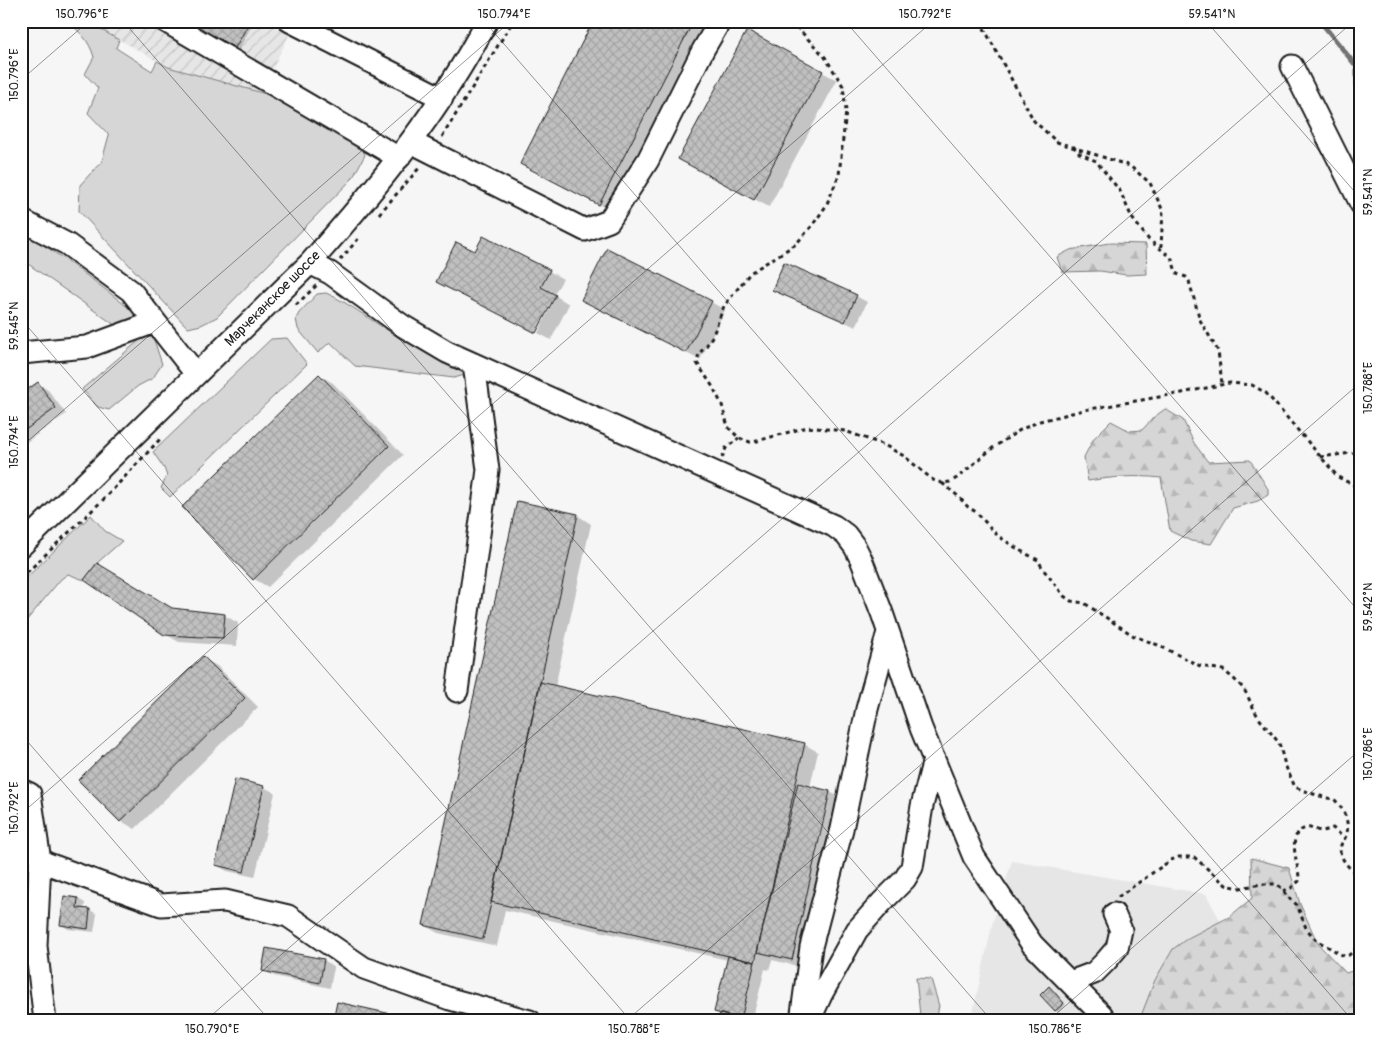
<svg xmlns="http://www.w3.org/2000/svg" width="1382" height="1042" viewBox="0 0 1382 1042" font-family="Pangolin,sans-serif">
<defs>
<pattern id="industrial-furrows" width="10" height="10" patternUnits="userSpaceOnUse" patternTransform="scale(1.25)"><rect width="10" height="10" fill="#e6e6e6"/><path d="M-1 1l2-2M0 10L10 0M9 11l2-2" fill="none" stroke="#c5c5c5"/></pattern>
<pattern id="forest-firs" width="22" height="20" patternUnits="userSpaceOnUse" patternTransform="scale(1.25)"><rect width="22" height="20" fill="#d6d6d6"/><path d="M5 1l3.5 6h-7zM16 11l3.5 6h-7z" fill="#b7b7b7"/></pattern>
<pattern id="building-cross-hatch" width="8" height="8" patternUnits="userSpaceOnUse" patternTransform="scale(1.25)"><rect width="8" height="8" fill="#c0c0c0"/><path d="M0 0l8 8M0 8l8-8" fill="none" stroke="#a4a4a4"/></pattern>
</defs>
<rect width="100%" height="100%" fill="#f6f6f6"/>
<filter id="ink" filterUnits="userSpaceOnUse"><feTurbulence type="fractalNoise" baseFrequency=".02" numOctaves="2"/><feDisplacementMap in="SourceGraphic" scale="10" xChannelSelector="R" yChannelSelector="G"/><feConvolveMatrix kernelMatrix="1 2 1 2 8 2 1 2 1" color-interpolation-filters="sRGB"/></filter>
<g filter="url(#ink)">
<!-- built -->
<path fill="#e6e6e6" d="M1012,861L1206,894L1260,994L1241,1021H971L992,925Z"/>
<!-- industrial -->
<path fill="url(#industrial-furrows)" d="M86,21H296L261,92L168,67Z"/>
<!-- green -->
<path fill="#d6d6d6" stroke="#797979" d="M67,21H86L119,40L116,48L152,71L157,61L168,67L277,97L362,147L365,155L352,179L217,317L201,325L188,328L79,211L80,185L102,161L109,135L88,113L98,88L85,74L94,57C89,40 80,32 67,21Z
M21,230C61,256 100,284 136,314V324L119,328L21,259Z
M326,293C349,303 367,318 389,331C412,344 437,357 462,367L465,375L454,378L355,366L330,342L318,353L298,329L296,319L299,313L317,294Z
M153,337L162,364L153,378L138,386L109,410L98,407L82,389L142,338Z
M287,338L307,364L170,497L161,488L167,476L164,468L153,452L271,339Z
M91,515L105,531L122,541L97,563L84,580L68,574L61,579L21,627V583Z
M21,826C33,849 26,874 21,898Z"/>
<!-- forest -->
<path fill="url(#forest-firs)" stroke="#797979" d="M1109,243L1146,244L1147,274L1127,275L1100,271L1062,272L1057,257L1070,250Z
M1165,409L1183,420L1194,443L1208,462L1250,460L1268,489V495L1258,501L1233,508L1211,544L1191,541L1170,531L1161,478C1135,475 1113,477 1088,481L1084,457L1094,438L1111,421L1130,431L1142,430L1154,417Z
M1251,858L1289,868L1300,904L1318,944L1346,973L1361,968V1021H1139L1155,980L1173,949L1188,938L1229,917L1252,898Z
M916,978L931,979L939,1006L936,1021H896L897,1017L920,1015Z"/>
<!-- shadow -->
<path fill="#0003" d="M189,21H249L253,23L239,49Z
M691,25L705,33L614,212L536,171Z
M747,32L837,80L769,207L694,167Z
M476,253L549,271L563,279L554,294Z
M784,295L856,296L867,302L856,327Z
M556,296L569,304L551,340L538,333Z
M711,302L725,310L700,360L596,308Z
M319,375L333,383L403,455L268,587L254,579Z
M38,384L48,390L66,414L21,446V396Z
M577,515L591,524L555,687L804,744L818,752L810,787L830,792L844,800L806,968L772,960L769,970L765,969L752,1021H720L721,1015L716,1012L728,960L505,910L497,946L438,933L424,925Z
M173,609L224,615L238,623L237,646L179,642L165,634Z
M203,658L217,666L258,707L135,829L121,821Z
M236,780L264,787L275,793L255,877L227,871L216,865Z
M65,897L78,899L85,903L84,910H90L97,914L94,932L68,929L62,925Z
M267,949L324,960L334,967L330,988L274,976L263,970Z
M1049,987L1066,1005L1058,1012L1055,1010Z"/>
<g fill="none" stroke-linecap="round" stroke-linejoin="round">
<!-- stream -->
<path stroke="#727272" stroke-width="5" d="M1320,21L1357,67V104L1361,121"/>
</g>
<!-- building -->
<path fill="url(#building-cross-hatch)" stroke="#1c1c1c" d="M187,21H250L235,48Z
M593,21H686L692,24L599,205L520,164Z
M747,30L823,71L754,200L678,159Z
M483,236L550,270L541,287L556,295L536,333L436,282L456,242L475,251Z
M607,248L712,301L686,353L581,300Z
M784,262L857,295L845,322L772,290Z
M319,374L389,446L253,580L182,507Z
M38,382L56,408L21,433V394Z
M517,501L578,514L483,939L423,925Z
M97,563L172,608L225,614L223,638L164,635L84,580Z
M203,656L245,698L120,822L78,780Z
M540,682L805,743L755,962L491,902Z
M235,779L264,786L244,872L215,865Z
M798,783L830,791L792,960L757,952Z
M64,896L78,898L77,908L90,909L88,929L60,925Z
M266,948L324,959L320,983L262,971Z
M728,956L755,962L741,1019L714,1012Z
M1049,986L1064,1003L1055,1011L1040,995Z
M337,1002L423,1021H333Z
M720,1014L732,1017L731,1021H718Z"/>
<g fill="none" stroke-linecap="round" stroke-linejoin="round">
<defs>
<path id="minor" d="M165,21L399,158
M290,21L442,98
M1292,66L1361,204
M411,142L585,230L609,221L648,160L703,50L720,21
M21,220L67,244L131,291L196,374
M310,263L330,273L403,326L447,352L834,526L846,535L855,547L861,559L882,613L921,728L974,857L1032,944L1102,1015
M21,353L87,347L155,322
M21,546L310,263C377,188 440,111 487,21
M457,691L488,470L474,364
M21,790L30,794L40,861L36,946L45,1021
M40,861L161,905L225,901L288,916L364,968L450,999L530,1021
M1070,982L1094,973L1106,961L1117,948L1121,930L1114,914
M801,1021L811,947L842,829L867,709L888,632
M809,1021L821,995L857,930L882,902L905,879L912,867L922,806L934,759"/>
</defs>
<!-- minor casing -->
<use href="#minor" stroke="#1c1c1c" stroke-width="25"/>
<!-- path -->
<path stroke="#1c1c1c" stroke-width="3" stroke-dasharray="4 4" stroke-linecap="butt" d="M791,21L825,57L843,86L846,111L839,175L826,206L812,226L796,244L750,273L724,306L713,335L705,348L699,353L697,363L713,387L722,405L728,427L739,438L750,442L757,441L807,427L845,431L884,445L904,456L933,480L942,483L950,482L957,478L994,447L1020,430L1040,421L1084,410L1182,393L1230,383L1252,385L1266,393L1338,477L1361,489
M980,21L1034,121L1057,142L1130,166L1150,183L1163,211L1161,247
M442,137L513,21
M1073,146L1079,153L1096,161L1120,191L1132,218L1149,240L1171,257L1177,274L1186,277L1189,281L1200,320L1218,351L1222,384
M379,214L421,166
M340,260L359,238
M296,305L317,285
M1320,457L1361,452
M722,458L726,448L739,438
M942,483L958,496L968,507L976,512L998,536L1021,551L1038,560L1043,569L1064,596L1071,601L1084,603L1134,636L1158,645L1200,666L1223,670L1233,678L1244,689L1258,717L1279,743L1285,765L1295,787C1308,792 1320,797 1334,799C1343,808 1351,823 1346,836C1344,841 1340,844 1340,850C1340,860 1354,873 1361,879
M21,578L105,498L162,437
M1283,891L1291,888L1299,881C1300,865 1284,834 1306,828C1312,827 1315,830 1321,831C1325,831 1329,829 1333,828L1345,839
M1118,897L1171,860L1179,857H1194L1226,885L1240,888L1261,884H1276L1282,888L1288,897L1297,905L1306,928L1316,940L1344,956L1349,955L1361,944"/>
<!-- minor -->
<use href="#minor" stroke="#fff" stroke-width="21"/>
</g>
</g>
<!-- ticks -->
<path fill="none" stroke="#1c1c1c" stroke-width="1" stroke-opacity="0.45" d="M123,21L992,1021M484,21L1353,1021M845,21L1361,614M1206,21L1361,199M21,80L89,21M21,319L631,1021M21,447L511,21M21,734L270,1021M21,814L933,21M205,1021L1354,21M626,1021L1361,382M1048,1021L1361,749"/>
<g text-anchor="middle" stroke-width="5" stroke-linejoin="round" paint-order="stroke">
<!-- street labels -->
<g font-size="14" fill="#1c1c1c" stroke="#fff">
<text transform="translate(272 298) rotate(-45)" y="5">Марчеканское шоссе</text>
</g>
</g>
<!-- margin -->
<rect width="1382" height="1042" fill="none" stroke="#fff" stroke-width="55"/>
<rect x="28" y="28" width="1326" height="986" fill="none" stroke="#1c1c1c" stroke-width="2"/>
<g font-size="12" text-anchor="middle" fill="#1c1c1c">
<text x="82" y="18">150.796°E</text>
<text x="504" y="18">150.794°E</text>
<text x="925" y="18">150.792°E</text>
<text x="1212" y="18">59.541°N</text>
<text transform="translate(14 75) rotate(-90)" y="4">150.796°E</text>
<text transform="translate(1368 192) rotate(-90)" y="4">59.541°N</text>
<text transform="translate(14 326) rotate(-90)" y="4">59.545°N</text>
<text transform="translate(1368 388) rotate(-90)" y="4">150.788°E</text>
<text transform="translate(14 442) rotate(-90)" y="4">150.794°E</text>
<text transform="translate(1368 607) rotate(-90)" y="4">59.542°N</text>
<text transform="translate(1368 754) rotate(-90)" y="4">150.786°E</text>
<text transform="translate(14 808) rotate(-90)" y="4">150.792°E</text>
<text x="212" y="1033">150.790°E</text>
<text x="634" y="1033">150.788°E</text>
<text x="1055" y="1033">150.786°E</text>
</g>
</svg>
